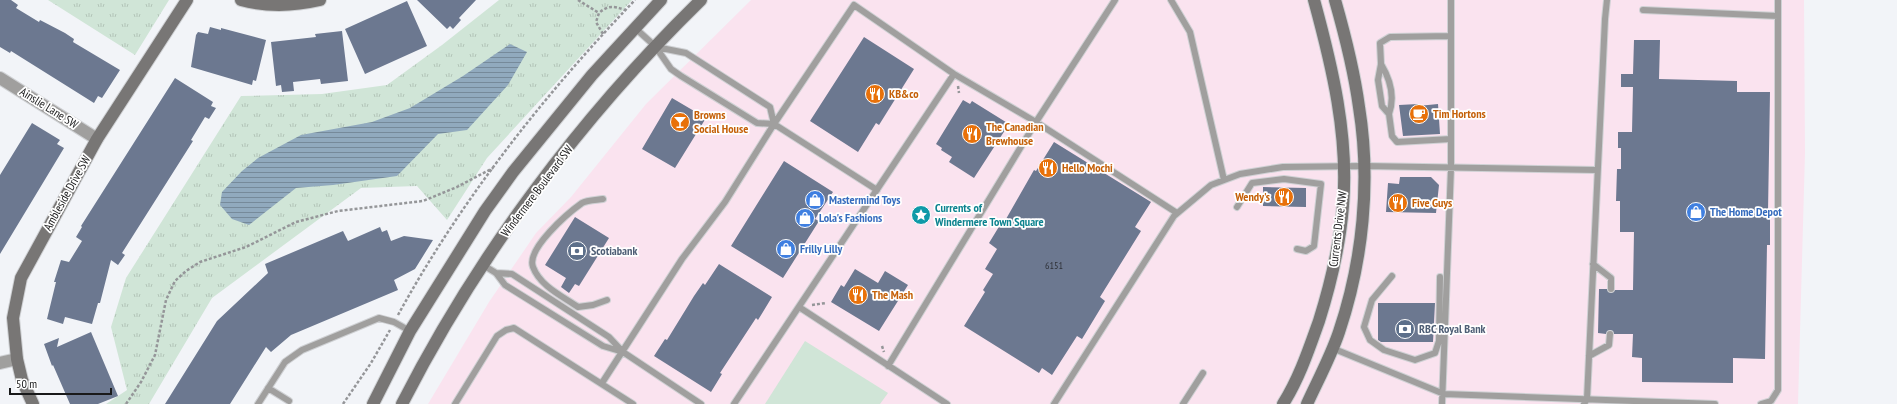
<svg xmlns="http://www.w3.org/2000/svg" width="1897" height="404" viewBox="0 0 1897 404" font-family="'PT Sans Narrow',sans-serif">
<defs>
<pattern id="park-tufts" width="24" height="20" patternUnits="userSpaceOnUse"><rect width="24" height="20" fill="#d0e5d7"/><path d="M3 7l-1-3M5 7V3M7 7l1-3M15 17l-1-3M17 17v-4M19 17l1-3" fill="none" stroke="#b2c4b8"/></pattern>
<pattern id="water-rules" width="6" height="5" patternUnits="userSpaceOnUse"><rect width="6" height="5" fill="#91aabe"/><path d="M0 2.5h6" fill="none" stroke="#768a9a"/></pattern>
</defs>
<rect width="100%" height="100%" fill="#f2f4f8"/>
<!-- commercial -->
<path fill="#fae3ef" d="M751,0H1804L1805,153L1798,404H428L489,302L536,233L571,197L646,104Z"/>
<!-- green -->
<path fill="#d0e5d7" d="M805,341L888,393L880,404H765Z"/>
<!-- park -->
<path fill="url(#park-tufts)" d="M48,0H169L135,55Z
M499,0H632L487,158L447,220L417,186L361,188L212,298L149,404H106L127,390L111,327L126,278L241,96L322,94L387,85L442,45Z"/>
<!-- water -->
<path fill="url(#water-rules)" d="M510,44L527,52L508,85L467,130L438,134L397,176L333,185L296,188L249,225L232,219L220,205L222,192L242,171L258,158L301,135L372,122L410,108L463,76Z"/>
<!-- building -->
<path fill="#6c7890" d="M0,0H11L18,5L16,8L39,22L40,20L65,33L74,39L73,42L120,70L102,98L98,96L94,103L11,51L10,53L0,47Z
M417,0H476L459,18L461,20L453,29L450,26L447,29Z
M407,1L427,46L365,74L345,29Z
M210,27L221,30V28L266,40L256,81L253,80L252,85L191,67L196,35L198,32L208,34Z
M342,31L348,81L321,84L320,79L293,82L294,91L282,92L281,85L276,86L271,42L316,37L315,34Z
M864,37L914,69L879,125L876,123L858,152L810,121Z
M1634,40H1660L1659,79L1737,81V92H1770L1768,212H1770V245H1767L1765,359L1733,358V383L1642,382V358L1632,357L1633,334H1614L1610,330L1606,334L1598,333L1599,289H1607L1611,293L1615,290H1633L1634,232H1620V201H1616L1617,169H1621V148H1618V132H1632L1633,87H1621V74H1633Z
M175,78L213,102L211,106L216,108L209,119L205,117L191,140L193,141L122,253L125,255L118,265L111,260L100,303H98L92,324L65,317L63,324L47,319L56,282H54L61,260L69,262L82,241L76,237L82,227L81,226Z
M672,98L706,118L675,168L642,149Z
M963,100L970,104L972,101L1009,124L974,178L949,162L952,157L941,150L942,148L936,144Z
M1418,104V106L1438,104L1440,134L1403,136L1399,105Z
M32,123L60,140L57,144L64,148L0,254V175Z
M1054,142L1151,202L1135,227L1141,231L1100,297L1105,301L1082,339L1077,336L1052,375L1042,368L1039,373L964,326L985,292L983,290L993,274L985,269L997,249L989,243L1000,225L1002,226L1034,170L1036,171Z
M784,161L833,192L815,219L819,221L783,278L731,246Z
M1400,177H1431L1439,185L1436,213L1386,212L1388,183L1399,184Z
M1263,187L1306,188V207L1263,206Z
M575,217L609,238L579,286L575,284L569,293L561,287L566,278L545,265Z
M380,227L382,232L387,230L391,241L404,236L433,240L415,269L394,280L398,290L291,335L271,352L266,347L230,404H165L217,321L268,273L265,264L343,231L348,241Z
M719,264L772,297L758,320L756,318L720,373L722,374L711,392L654,356L665,339L667,340L694,296L703,283L705,285Z
M855,269L878,283L885,271L908,285L879,331L831,302L841,285L844,287Z
M1378,303H1435L1433,342H1381L1378,340Z
M91,332L118,396L98,404H70L53,365L52,366L44,344L59,338L57,347Z"/>
<g fill="none" stroke-linecap="round" stroke-linejoin="round">
<defs>
<path id="lane" d="M1171,0L1190,32L1224,180
M1643,10L1778,16
M635,28L655,46L671,69L681,76L757,123L774,124L877,190
M1451,36L1390,37L1380,43L1381,64L1378,80L1382,106L1389,114L1392,136L1397,142L1451,139
M656,47L686,53L770,107L774,124
M1381,64C1390,79 1395,97 1389,114
M603,199C597,200 587,200 582,203C568,213 526,249 533,267C540,286 562,296 578,307L593,305L607,300
M1237,207L1252,183L1284,179L1321,184L1314,246L1306,251L1297,249
M1593,264L1611,278V289
M483,265L496,273L505,285L603,346L623,352
M496,273L512,274L609,337L623,352L701,404
M1392,276L1372,300L1364,327L1370,340L1384,350L1415,360L1435,353L1439,341L1440,277
M799,307L947,404
M1332,348L1444,394L1715,404
M1589,356L1609,345L1610,334
M888,366L1036,122L1115,0
M602,383L682,259L725,202L774,124L854,5L954,74L1036,122L1177,213
M268,388L289,401
M258,404L285,362L302,350L379,318L394,322L410,331
M455,404L497,336L506,330L514,328L633,404
M734,404L954,74
M1054,404L1174,216L1211,185L1240,174L1283,167L1364,166L1597,170
M1183,404L1203,373
M1442,404L1451,168V0
M1584,404L1587,399L1605,19L1607,0
M1761,404L1771,401L1778,390V0"/>
<path id="street" d="M0,78L97,139
M0,363L17,359"/>
<path id="secondary" d="M241,0C267,7 294,6 320,0
M33,404L22,380L17,359L13,318L21,278L97,139L187,0
M373,404L410,331L485,211L513,172L592,75L661,0
M402,404C478,255 581,117 701,0
M1283,404C1299,379 1309,349 1319,321C1330,286 1340,243 1343,206C1349,136 1332,66 1314,0
M1307,404C1318,380 1331,356 1339,332C1363,261 1371,181 1359,107C1354,70 1345,35 1335,0"/>
</defs>
<!-- lane casing -->
<use href="#lane" stroke="#cfd1d4" stroke-width="8"/>
<!-- street casing -->
<use href="#street" stroke="#cfd1d4" stroke-width="14"/>
<!-- secondary casing -->
<use href="#secondary" stroke="#cfd1d4" stroke-width="14"/>
<!-- path -->
<path stroke="#959699" stroke-width="2.5" stroke-dasharray="3 2" stroke-linecap="butt" d="M578,0L599,13
M603,34L596,22L599,13C608,5 614,6 625,10
M958,86L959,93
M812,305L826,303
M398,315C461,200 544,95 635,0
M882,346L884,352
M126,404L141,382L155,355L166,300L175,281L186,271L200,262L246,247L296,222L338,211L423,201L457,187L493,168
M343,404L371,363L390,330"/>
<!-- lane -->
<use href="#lane" stroke="#a09f9e" stroke-width="6"/>
<!-- street -->
<use href="#street" stroke="#a09f9e" stroke-width="12"/>
<!-- secondary -->
<use href="#secondary" stroke="#787675" stroke-width="12"/>
</g>
<!-- icons -->
<defs>
<symbol id="restaurant-disc" viewBox="-11 -11 22 22"><circle r="9.5" fill="#e8710a" stroke="#fff"/><path d="M-5-6h1v4h1v-4h1v4h1v-4h1v5L-1.5 .5V6h-2V.5L-5-1ZM5-6V6H3V1.5H1.5Q1.5-4 5-6Z" fill="#fff"/></symbol>
<symbol id="cafe-disc" viewBox="-11 -11 22 22"><circle r="9.5" fill="#e8710a" stroke="#fff"/><path d="M-5.5-4.5H6V0H3Q3 3.5 0 3.5H-2.5Q-5.5 3.5-5.5 0ZM3-3.2v2h1.7v-2ZM-6 4.5H4V6H-6Z" fill="#fff"/></symbol>
<symbol id="bar-disc" viewBox="-11 -11 22 22"><circle r="9.5" fill="#e8710a" stroke="#fff"/><path d="M-6-5H6L.8 .8V4.5H3.5V6h-7V4.5H-.8V.8Z" fill="#fff"/></symbol>
<symbol id="shop-disc" viewBox="-11 -11 22 22"><circle r="9.5" fill="#3f7fe0" stroke="#fff"/><path d="M-5-2.5h2.3a2.7 3.5 0 0 1 5.4 0H5L5.5 6h-11ZM-1.5-2.5h3a1.5 2.3 0 0 0-3 0Z" fill="#fff"/></symbol>
<symbol id="sight-disc" viewBox="-11 -11 22 22"><circle r="9.5" fill="#0f9aa8" stroke="#fff"/><path d="M0-6L1.8-2.2L6-1.7L2.9 1.2L3.7 5.4L0 3.3L-3.7 5.4L-2.9 1.2L-6-1.7L-1.8-2.2Z" fill="#fff"/></symbol>
<symbol id="bank-disc" viewBox="-11 -11 22 22"><circle r="9.5" fill="#5c6f8a" stroke="#fff"/><path d="M-6-4H6V4H-6ZM0-2.3a2.3 2.3 0 1 0 0 4.6a2.3 2.3 0 1 0 0-4.6Z" fill="#fff"/></symbol>
</defs>
<g fill-rule="evenodd">
<use href="#restaurant-disc" x="864" y="83" width="22" height="22"/>
<use href="#cafe-disc" x="1408" y="103" width="22" height="22"/>
<use href="#bar-disc" x="669" y="111" width="22" height="22"/>
<use href="#restaurant-disc" x="961" y="123" width="22" height="22"/>
<use href="#restaurant-disc" x="1037" y="157" width="22" height="22"/>
<use href="#restaurant-disc" x="1273" y="186" width="22" height="22"/>
<use href="#shop-disc" x="804" y="189" width="22" height="22"/>
<use href="#restaurant-disc" x="1387" y="192" width="22" height="22"/>
<use href="#shop-disc" x="1685" y="201" width="22" height="22"/>
<use href="#sight-disc" x="910" y="204" width="22" height="22"/>
<use href="#shop-disc" x="794" y="207" width="22" height="22"/>
<use href="#shop-disc" x="775" y="238" width="22" height="22"/>
<use href="#bank-disc" x="566" y="240" width="22" height="22"/>
<use href="#restaurant-disc" x="847" y="284" width="22" height="22"/>
<use href="#bank-disc" x="1394" y="318" width="22" height="22"/>
</g>
<g text-anchor="middle" stroke-width="3.5" stroke-linejoin="round" paint-order="stroke">
<!-- number labels -->
<g font-size="10" fill="#2e3138">
<text x="1054" y="269">6151</text>
</g>
<!-- food labels -->
<g font-size="12" font-weight="bold" fill="#c56008" stroke="#fff" text-anchor="start">
<text x="889" y="98">KB&amp;co</text>
<text x="1433" y="118">Tim Hortons</text>
<text x="694" y="119">Browns<tspan x="694" dy="14">Social House</tspan></text>
<text x="986" y="131">The Canadian<tspan x="986" dy="14">Brewhouse</tspan></text>
<text x="1062" y="172">Hello Mochi</text>
<text x="1270" y="201" text-anchor="end">Wendy's</text>
<text x="1412" y="207">Five Guys</text>
<text x="872" y="299">The Mash</text>
</g>
<!-- street labels -->
<g font-size="12" fill="#19191a" stroke="#fff">
<text transform="translate(49 108) rotate(32)" y="4">Ainslie Lane SW</text>
<text transform="translate(537 191) rotate(-53)" y="4">Windermere Boulevard SW</text>
<text transform="translate(67 193) rotate(-61)" y="4">Ambleside Drive SW</text>
<text transform="translate(1338 229) rotate(-83)" y="4">Currents Drive NW</text>
</g>
<!-- shop labels -->
<g font-size="12" font-weight="bold" fill="#366cbe" stroke="#fff" text-anchor="start">
<text x="829" y="204">Mastermind Toys</text>
<text x="1710" y="216">The Home Depot</text>
<text x="819" y="222">Lola's Fashions</text>
<text x="800" y="253">Frilly Lilly</text>
</g>
<!-- culture labels -->
<g font-size="12" font-weight="bold" fill="#0d838f" stroke="#fff" text-anchor="start">
<text x="935" y="212">Currents of<tspan x="935" dy="14">Windermere Town Square</tspan></text>
</g>
<!-- service labels -->
<g font-size="12" font-weight="bold" fill="#4e5e75" stroke="#fff" text-anchor="start">
<text x="591" y="255">Scotiabank</text>
<text x="1419" y="333">RBC Royal Bank</text>
</g>
</g>
<!-- scale -->
<path d="M10 388v6h101v-6" fill="none" stroke="#19191a" stroke-width="2"/>
<text x="16" y="388" font-size="12" fill="#19191a" stroke="#ffffff" stroke-width="3" paint-order="stroke">50 m</text>
</svg>
